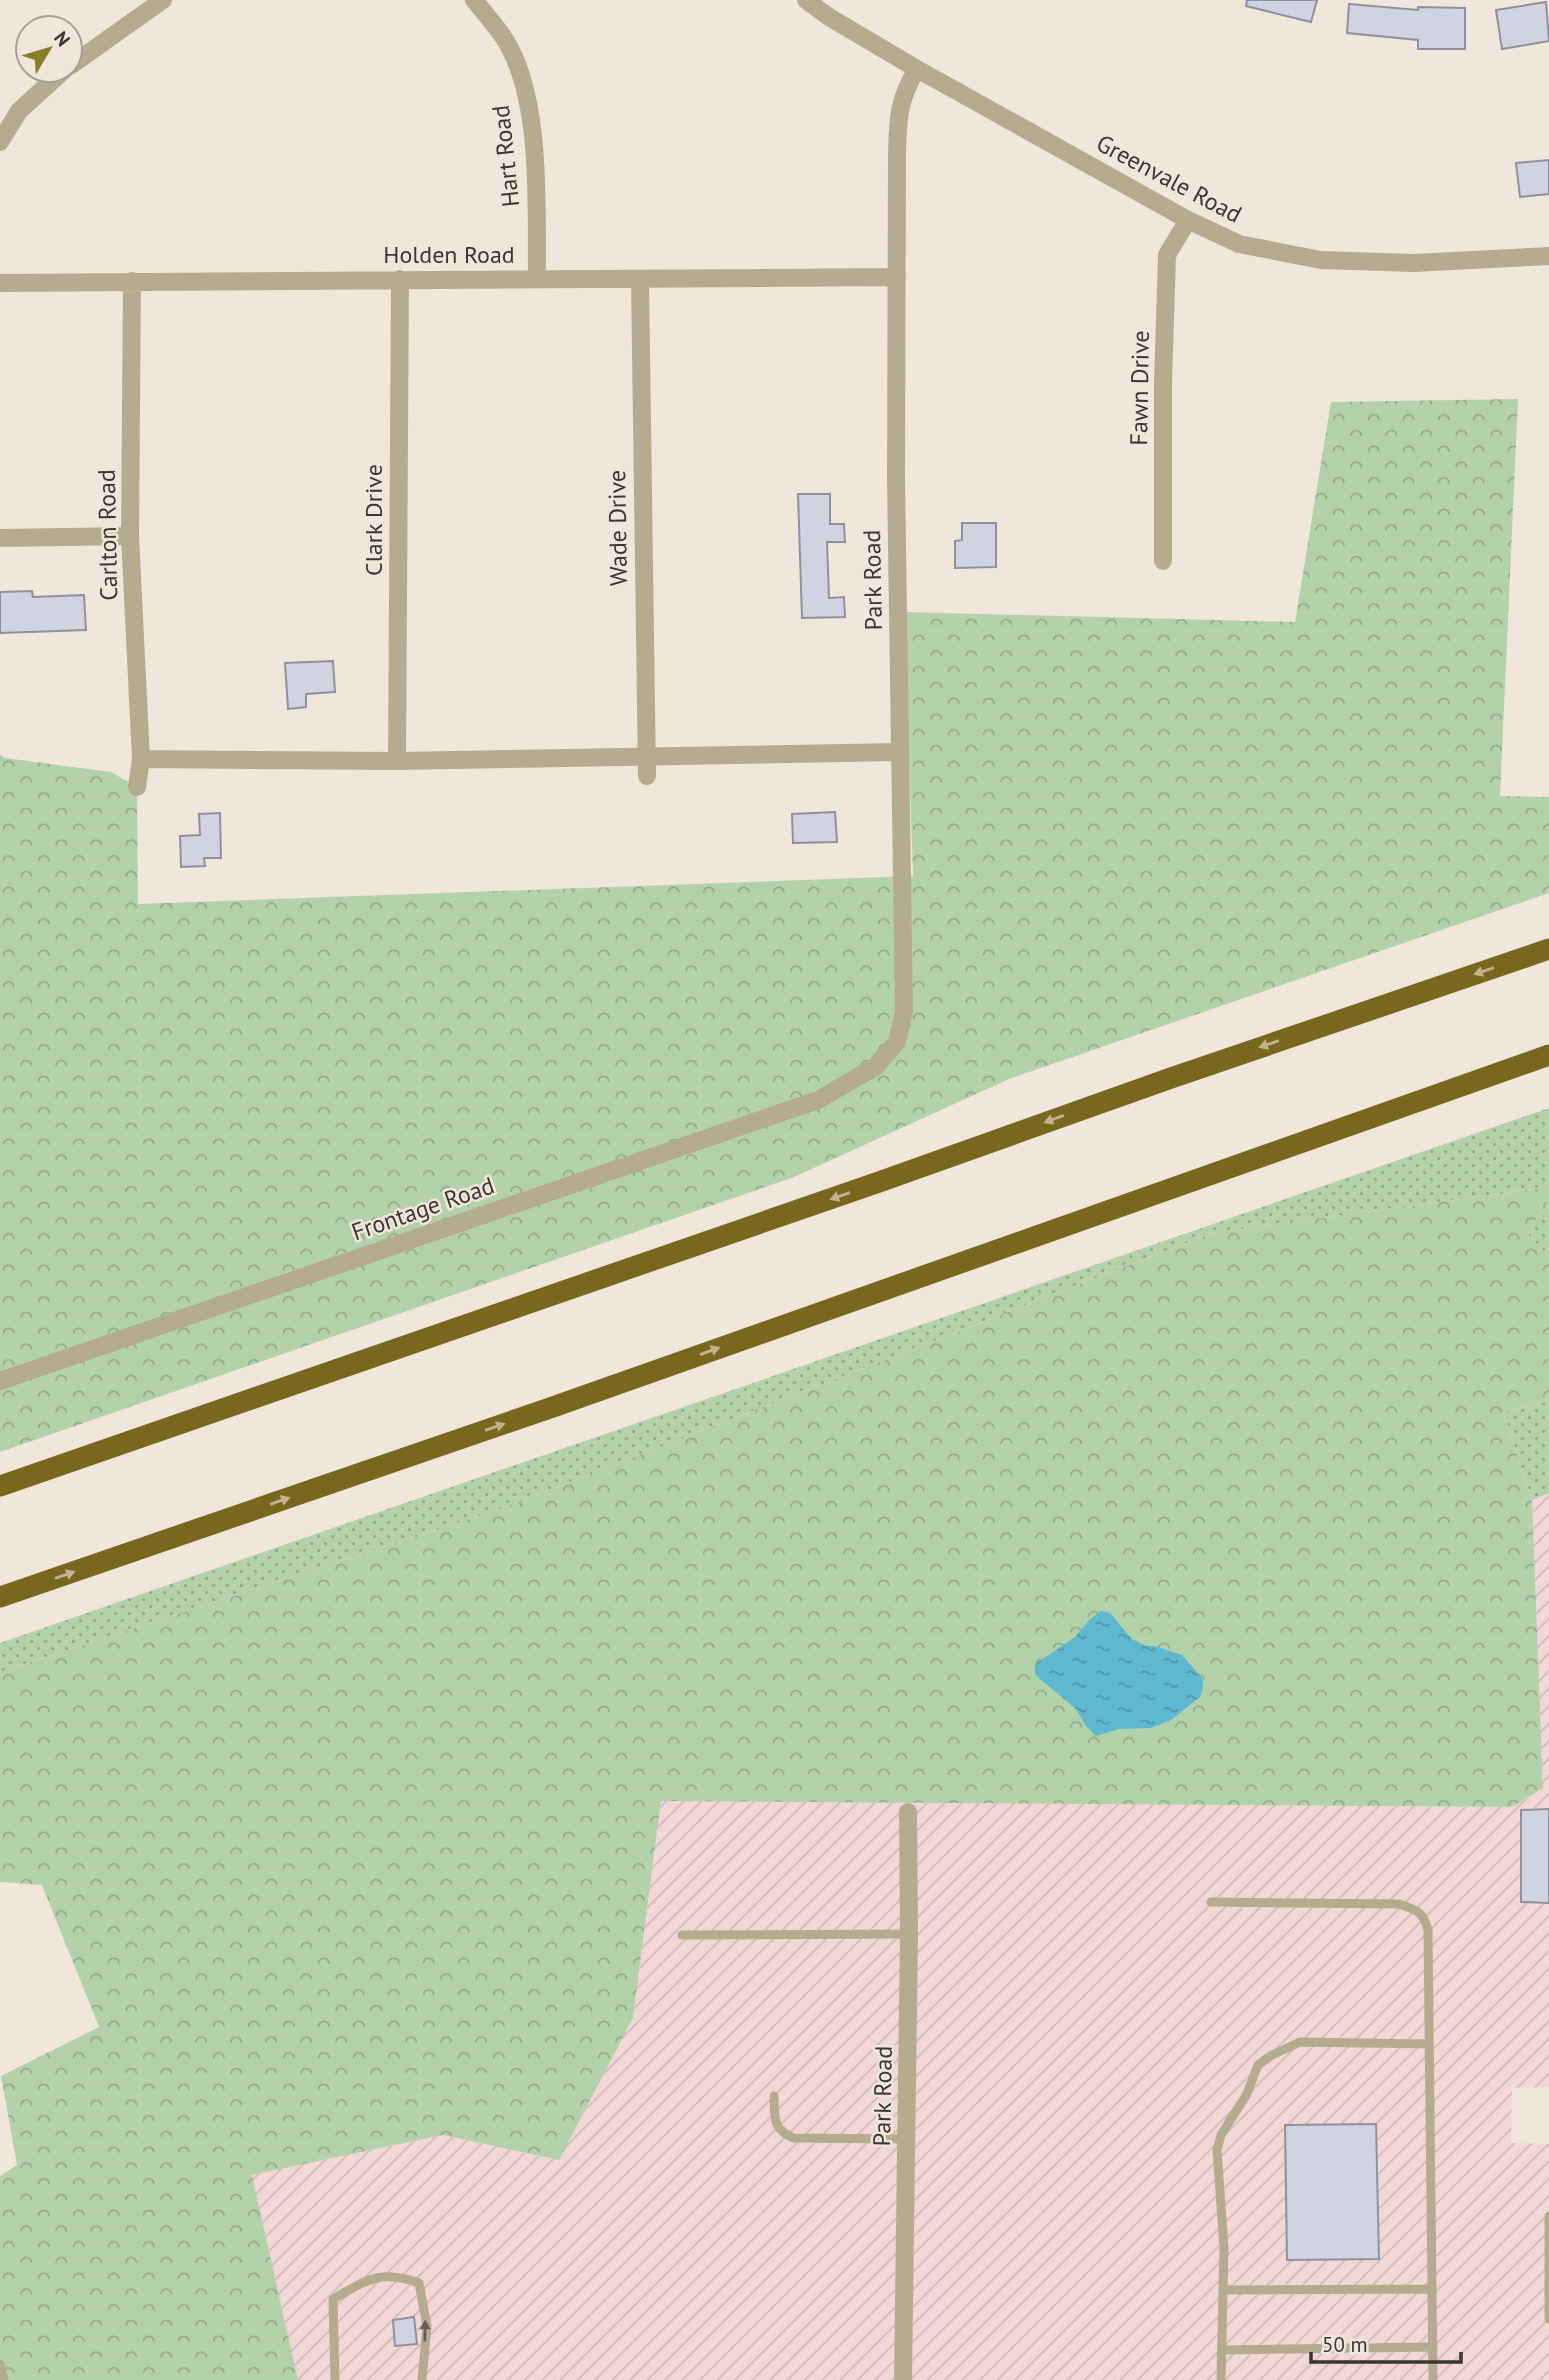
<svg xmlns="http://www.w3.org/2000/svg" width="1549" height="2380" viewBox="0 0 1549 2380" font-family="'PT Sans',sans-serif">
<defs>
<pattern id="industrial-furrows" width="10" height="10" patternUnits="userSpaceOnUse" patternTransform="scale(1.75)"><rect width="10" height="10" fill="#f2d7d6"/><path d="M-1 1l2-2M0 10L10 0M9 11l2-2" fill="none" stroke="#d0b9b8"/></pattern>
<pattern id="green-dots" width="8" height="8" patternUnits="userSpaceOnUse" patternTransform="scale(1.75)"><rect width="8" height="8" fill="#b4d2a9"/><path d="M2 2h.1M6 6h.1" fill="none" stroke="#93ab8a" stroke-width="1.8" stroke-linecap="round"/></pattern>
<pattern id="forest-crowns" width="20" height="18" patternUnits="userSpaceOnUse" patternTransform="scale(1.75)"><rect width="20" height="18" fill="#b4d2a9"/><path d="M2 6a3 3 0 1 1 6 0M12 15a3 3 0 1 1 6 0" fill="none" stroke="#93ab8a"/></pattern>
<pattern id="water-ripples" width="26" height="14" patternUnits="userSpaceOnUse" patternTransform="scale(1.75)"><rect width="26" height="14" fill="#5eb8d0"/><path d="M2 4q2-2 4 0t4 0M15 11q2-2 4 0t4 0" fill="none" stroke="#4f96a9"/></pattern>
</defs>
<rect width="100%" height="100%" fill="#f1e6dc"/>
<!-- industrial -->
<path fill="url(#industrial-furrows)" d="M1549,1493V2087L1512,2088L1511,2143L1549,2144V2380H298L252,2175L443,2135L559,2160L633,2018L661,1800L1512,1807L1543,1788L1532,1500Z"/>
<!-- green -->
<path fill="url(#green-dots)" d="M1549,1108V1187L1212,1233L506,1507L0,1672V1643Z
M1549,1199V1257L1527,1233Z
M1549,1401V1493L1532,1500L1503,1412Z"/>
<!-- forest -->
<path fill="url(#forest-crowns)" d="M1518,399L1500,796L1549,797V893L1009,1079L794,1177L0,1452V755L5,758L111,772L137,787L138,904L913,876L904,612L1295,622L1331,402Z
M1549,1187V1199L1527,1233L1549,1257V1401L1503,1412L1532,1500L1543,1788L1512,1807L661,1801L633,2018L559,2160L443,2135L252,2175L298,2380H0V2176L17,2165L1,2076L99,2027L42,1885L0,1882V1672L506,1507L1212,1233Z"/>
<!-- water -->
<path fill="url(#water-ripples)" d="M1101,1611L1110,1613L1132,1639L1146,1646H1155L1182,1655L1202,1678L1203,1688L1200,1697L1171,1720L1151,1728L1119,1729L1096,1736L1086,1726L1076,1709L1040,1679L1035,1674V1664L1075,1637L1089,1620Z"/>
<!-- building -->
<path fill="#d2d3e0" stroke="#90919d" stroke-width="2" d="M1247,0H1317L1311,22L1246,6Z
M1546,2L1549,41L1502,49L1496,10Z
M1349,4L1418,10V7L1465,8V49H1418V40L1347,33Z
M1549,160V194L1520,197L1516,163Z
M798,494H830V524H844L845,542H827L829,598L844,597L845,617L802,618Z
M962,523H996V567L955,568V541L962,540Z
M32,591L33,597L84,595L86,630L0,633V592Z
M333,661L335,692L306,694V707L288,709L285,663Z
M835,812L837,842L793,843L792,814Z
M220,813L221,858H204L205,866L181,867L180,836L200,835L199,814Z
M1549,1809V1903L1521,1902V1810Z
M1376,2124L1379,2259L1287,2260L1285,2125Z
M414,2317L417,2344L395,2346L393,2320Z"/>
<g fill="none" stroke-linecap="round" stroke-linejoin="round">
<!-- lane -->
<path stroke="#b5ac8f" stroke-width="9" d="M1211,1902L1399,1904C1416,1910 1423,1911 1428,1930L1433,2380
M682,1935L909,1934
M774,2096C775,2118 772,2128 793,2138L907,2139
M1549,2216V2319
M1223,2290L1432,2289
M1222,2350L1433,2347
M0,2364L4,2380
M335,2380L333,2299C367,2280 379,2269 419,2283L427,2326L422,2380
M1221,2380L1224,2247L1217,2150L1221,2135L1247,2094L1258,2065L1272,2055L1300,2042L1429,2044"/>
<!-- street -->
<path stroke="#b5ac8f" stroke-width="18" d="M474,0C484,12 495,25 504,38C543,98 536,209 537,279
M806,0L829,17L917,69L1188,220L1239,244L1321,260L1414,263L1549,256
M70,66L163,0
M0,142L19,111L64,70
M640,280L647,776
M132,281L130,536L141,759L137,787
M0,283L897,277
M0,538L130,536
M1163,561V383L1167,255L1188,220
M141,759L397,761L899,752
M397,761L400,279
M0,1381L818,1100L875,1067L897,1042L904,1012L896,478L897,154C898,119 898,100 917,69
M903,2380L909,1934L908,1812"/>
<!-- highway -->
<path stroke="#7a671e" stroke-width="21" d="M0,1486L879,1182L1171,1078L1549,949
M0,1597L550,1408L1549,1055"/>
</g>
<!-- one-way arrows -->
<defs><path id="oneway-solid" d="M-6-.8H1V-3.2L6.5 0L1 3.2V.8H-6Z" transform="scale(1.75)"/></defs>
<g fill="#c1b390">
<use href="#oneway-solid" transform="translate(1484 971) rotate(161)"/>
<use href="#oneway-solid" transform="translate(1269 1044) rotate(161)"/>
<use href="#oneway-solid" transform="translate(1054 1119) rotate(160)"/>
<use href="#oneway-solid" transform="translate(840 1196) rotate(161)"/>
<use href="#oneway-solid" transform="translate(710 1351) rotate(-20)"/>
<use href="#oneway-solid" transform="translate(495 1427) rotate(-19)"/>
<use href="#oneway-solid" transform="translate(280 1501) rotate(-19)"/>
<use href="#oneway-solid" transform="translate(65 1575) rotate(-19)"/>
</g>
<use fill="#655f53" href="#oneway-solid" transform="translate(425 2331) rotate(-89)"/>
<g text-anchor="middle" stroke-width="5" stroke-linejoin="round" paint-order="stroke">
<!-- street labels -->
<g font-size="24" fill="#3a3632" stroke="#f1e6dc">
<text transform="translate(506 156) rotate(-96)" y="8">Hart Road</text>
<text transform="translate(1169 179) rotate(28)" y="8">Greenvale Road</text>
<text x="449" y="263">Holden Road</text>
<text transform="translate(1140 388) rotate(-89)" y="8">Fawn Drive</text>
<text transform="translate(374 520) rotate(-90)" y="8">Clark Drive</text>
<text transform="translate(618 528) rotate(-91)" y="8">Wade Drive</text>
<text transform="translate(108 535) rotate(-91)" y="8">Carlton Road</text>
<text transform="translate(873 580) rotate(-91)" y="8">Park Road</text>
<text transform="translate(423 1209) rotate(-19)" y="8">Frontage Road</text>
<text transform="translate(883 2096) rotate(-89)" y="8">Park Road</text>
</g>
</g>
<!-- north arrow -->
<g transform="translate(49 49) rotate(52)"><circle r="33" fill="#f1e6dc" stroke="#a8a098" stroke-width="2"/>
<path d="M0-5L12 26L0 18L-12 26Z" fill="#8a7d24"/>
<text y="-10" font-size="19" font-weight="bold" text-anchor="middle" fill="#3a3632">N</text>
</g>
<!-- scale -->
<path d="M1311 2352v10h150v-10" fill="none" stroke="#3a3632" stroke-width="3.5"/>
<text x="1322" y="2352" font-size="21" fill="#3a3632" stroke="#f1e6dc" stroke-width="5" paint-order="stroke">50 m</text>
</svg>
